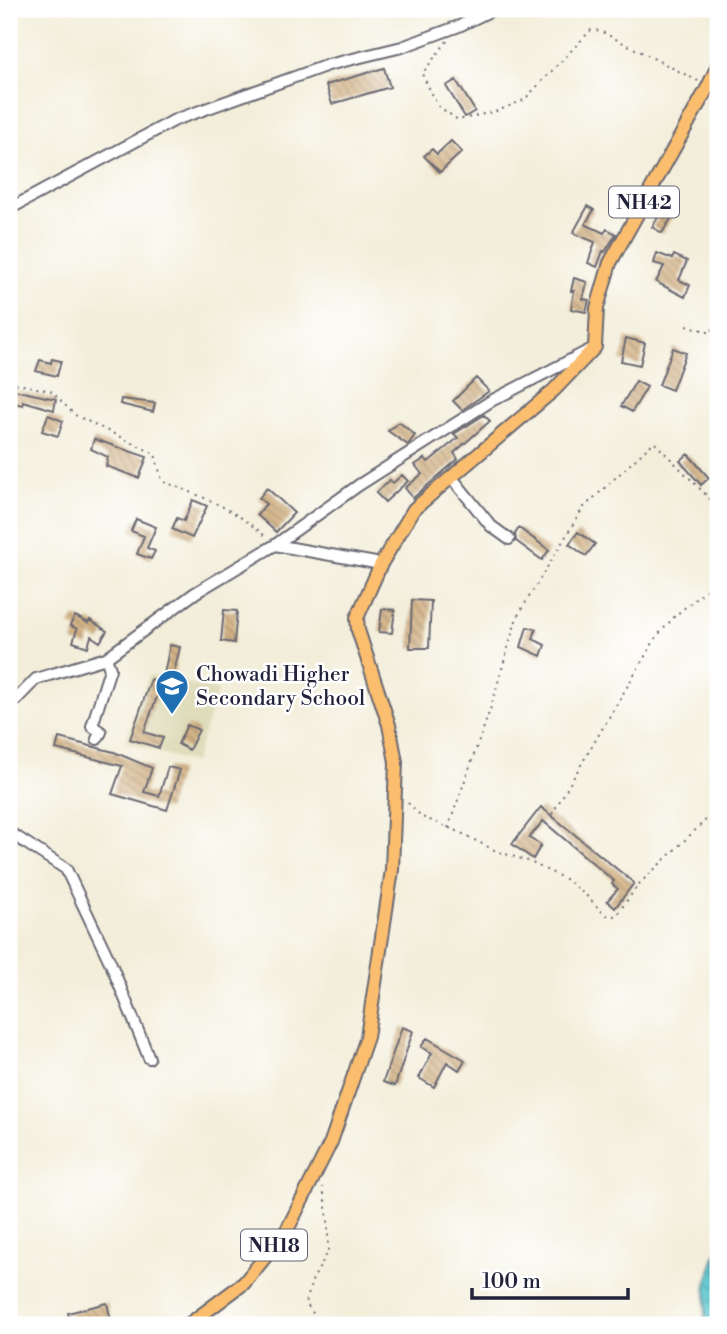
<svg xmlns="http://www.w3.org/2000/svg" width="727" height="1334" viewBox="0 0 727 1334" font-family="'Libre Bodoni',serif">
<defs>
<pattern id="water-waves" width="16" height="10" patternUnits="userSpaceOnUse" patternTransform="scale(1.75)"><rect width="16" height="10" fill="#55c2cb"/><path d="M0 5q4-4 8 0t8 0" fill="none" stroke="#4aa6af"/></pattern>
<pattern id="building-back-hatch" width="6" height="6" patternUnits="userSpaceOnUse" patternTransform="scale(1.75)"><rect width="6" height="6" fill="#d3b386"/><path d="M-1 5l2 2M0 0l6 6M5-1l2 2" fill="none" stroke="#ab916f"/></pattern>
</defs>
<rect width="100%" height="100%" fill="#fff"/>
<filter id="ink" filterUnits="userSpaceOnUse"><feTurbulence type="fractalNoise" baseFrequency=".0143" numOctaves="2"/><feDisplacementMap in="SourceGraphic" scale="14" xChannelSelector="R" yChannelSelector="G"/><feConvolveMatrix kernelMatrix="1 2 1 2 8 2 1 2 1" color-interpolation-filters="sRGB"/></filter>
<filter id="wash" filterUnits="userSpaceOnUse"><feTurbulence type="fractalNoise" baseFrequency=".00686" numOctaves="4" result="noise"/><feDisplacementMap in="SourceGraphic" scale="28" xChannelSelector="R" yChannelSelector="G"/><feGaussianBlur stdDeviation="1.57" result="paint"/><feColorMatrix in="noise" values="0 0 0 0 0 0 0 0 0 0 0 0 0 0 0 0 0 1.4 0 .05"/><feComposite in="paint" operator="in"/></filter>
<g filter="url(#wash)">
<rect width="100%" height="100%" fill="#f3eeda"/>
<!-- built -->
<path fill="#dfddbb" d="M149,675L218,690L194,763L125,742Z"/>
<!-- water -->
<path fill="url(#water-waves)" stroke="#3c7283" stroke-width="2" d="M718,1246V1325H702L705,1316L707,1282Z"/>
<g id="blocks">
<!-- building -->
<path fill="url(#building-back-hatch)" d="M384,68L390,87L332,104L326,85Z
M456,80L475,111L465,117L446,86Z
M451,141L462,152L440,172L424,156L432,149L437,154Z
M588,206L594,210L585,224L604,233L607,229L616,234L605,252L603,251L597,267L588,263L595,242L573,233Z
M664,208L674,214L662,233L652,227Z
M657,253L672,259L674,255L687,261L679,280L690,285L685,297L656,282L664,266L654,263Z
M574,278L587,282L583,299L589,300L586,312L571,309L574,291H571Z
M626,338L645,343L640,365L621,361Z
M673,348L686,353L672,390L659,385Z
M52,359L61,361L57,376L36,371L40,360L51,363Z
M476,378L489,391L462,410L453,401Z
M636,381L647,387L632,412L621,406Z
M9,389L56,399L54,410L23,401V405L9,402Z
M121,399L155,403L153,412L120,404Z
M48,415L63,421L58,436L42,431Z
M484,415L490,421L454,453L458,459L413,498L405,488L422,474L415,465L425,458L428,462L458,438L454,434Z
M399,422L415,435L408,445L388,431Z
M94,439L147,457L139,478L106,466L108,457L91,449Z
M688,454L709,478L701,485L680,461Z
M402,475L408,481L385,502L376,493L390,480L393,483Z
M267,488L294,513L276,532L257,515L266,504L259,498Z
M193,500L207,506L192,538L172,529L177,518L184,521Z
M136,519L156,527L147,548L155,551L151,559L137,554L144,536L131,531Z
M519,528L549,550L542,560L516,541L515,534Z
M578,532L595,544L586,556L569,544Z
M412,600L431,601L429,648H410Z
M382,609L395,610L392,633L379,632Z
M224,610L237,611L234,643L221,641Z
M75,616L88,623L90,620L107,631L100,642L91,636L88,647L73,642L77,629L70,625Z
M527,627L536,629L533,639L545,645L541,656L521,647Z
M170,645L180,647L173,676L164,674Z
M151,679L162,683L144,732L163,738L159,748L130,739Z
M187,725L199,730L189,750L178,744Z
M59,738L114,752L152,768L144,792L159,796L168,767L180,770L167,810L112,794L122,766L56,749Z
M541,807L634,883L615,908L607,901L618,889L612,884L614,881L543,821L529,838L541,845L533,859L512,844Z
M402,1027L413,1031L395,1086L383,1082Z
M427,1038L465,1060L459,1070L447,1062L434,1087L419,1078L432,1053L421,1047Z
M107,1303L112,1325H71L68,1313Z"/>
</g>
</g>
<g filter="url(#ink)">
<use href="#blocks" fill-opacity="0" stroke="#6b6973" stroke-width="2"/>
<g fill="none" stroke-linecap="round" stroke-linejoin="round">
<defs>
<path id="minor" d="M9,209L175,120L328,65L402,47L459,26L494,9
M452,478L491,526L509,539
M275,545L381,564
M9,707L36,679L106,658L195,593L275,545L359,485L491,401L590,350
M97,739L101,732L92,726L110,669L106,658
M9,832L66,869L111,964L149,1058"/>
<path id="major" d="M188,1325L244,1283L287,1230L331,1142L367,1037L392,870L396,762L389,725L358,630L357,618L381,564L414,509L554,390L595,347L597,308L610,263L708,87L718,65"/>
</defs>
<!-- minor casing -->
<use href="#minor" stroke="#6b6973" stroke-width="14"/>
<!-- major casing -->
<use href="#major" stroke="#6b6973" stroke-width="16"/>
<!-- path -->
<path stroke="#6b6973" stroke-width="2" stroke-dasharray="2 5" stroke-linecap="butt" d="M447,41L422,74L438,106L458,120L497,111L524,100L591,30L600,31L698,81
M687,325L711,333L718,318
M9,382L51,391L75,415L155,454L162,481C203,497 232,507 266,537
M408,803L422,817L457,831L496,851L528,861L565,879L588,897L605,915L616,916L638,885L710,816L718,797
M552,814L657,636L676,615L718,580
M448,828L490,710L517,617L583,508L654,442L711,500L718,510
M321,1325L306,1303L312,1281L328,1252V1220L323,1187"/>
<!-- minor -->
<use href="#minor" stroke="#fff" stroke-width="10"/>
<!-- major -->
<use href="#major" stroke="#fbbe6e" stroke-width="12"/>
</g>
</g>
<!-- icons -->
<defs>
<symbol id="school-pin" viewBox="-11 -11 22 30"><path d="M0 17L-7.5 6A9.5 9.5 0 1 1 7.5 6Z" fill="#1f6fb2" stroke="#fff"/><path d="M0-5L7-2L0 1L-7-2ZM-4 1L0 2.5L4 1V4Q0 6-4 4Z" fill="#fff"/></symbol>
</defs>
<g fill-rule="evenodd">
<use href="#school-pin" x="153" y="667" width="38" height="52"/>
</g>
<g text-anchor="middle" stroke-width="5" stroke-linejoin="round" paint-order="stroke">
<!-- shield labels -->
<g fill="#fff" stroke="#646476" stroke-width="2">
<rect x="609" y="186.5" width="70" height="31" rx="5"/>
<rect x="241" y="1229.5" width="66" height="31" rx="5"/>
</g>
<g font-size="19" font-weight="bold" fill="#22223b">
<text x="644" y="209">NH42</text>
<text x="274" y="1252">NH18</text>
</g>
<!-- poi labels -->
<g font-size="21" fill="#22223b" stroke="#fff" text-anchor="start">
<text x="196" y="681">Chowadi Higher<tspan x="196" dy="24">Secondary School</tspan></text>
</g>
</g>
<!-- margin -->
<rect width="727" height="1334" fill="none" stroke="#fff" stroke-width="35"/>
<!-- scale -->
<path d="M472 1288v10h156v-10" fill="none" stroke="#22223b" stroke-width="3.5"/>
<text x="482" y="1288" font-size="21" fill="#22223b" stroke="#ffffff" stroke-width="5" paint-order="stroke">100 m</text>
</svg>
